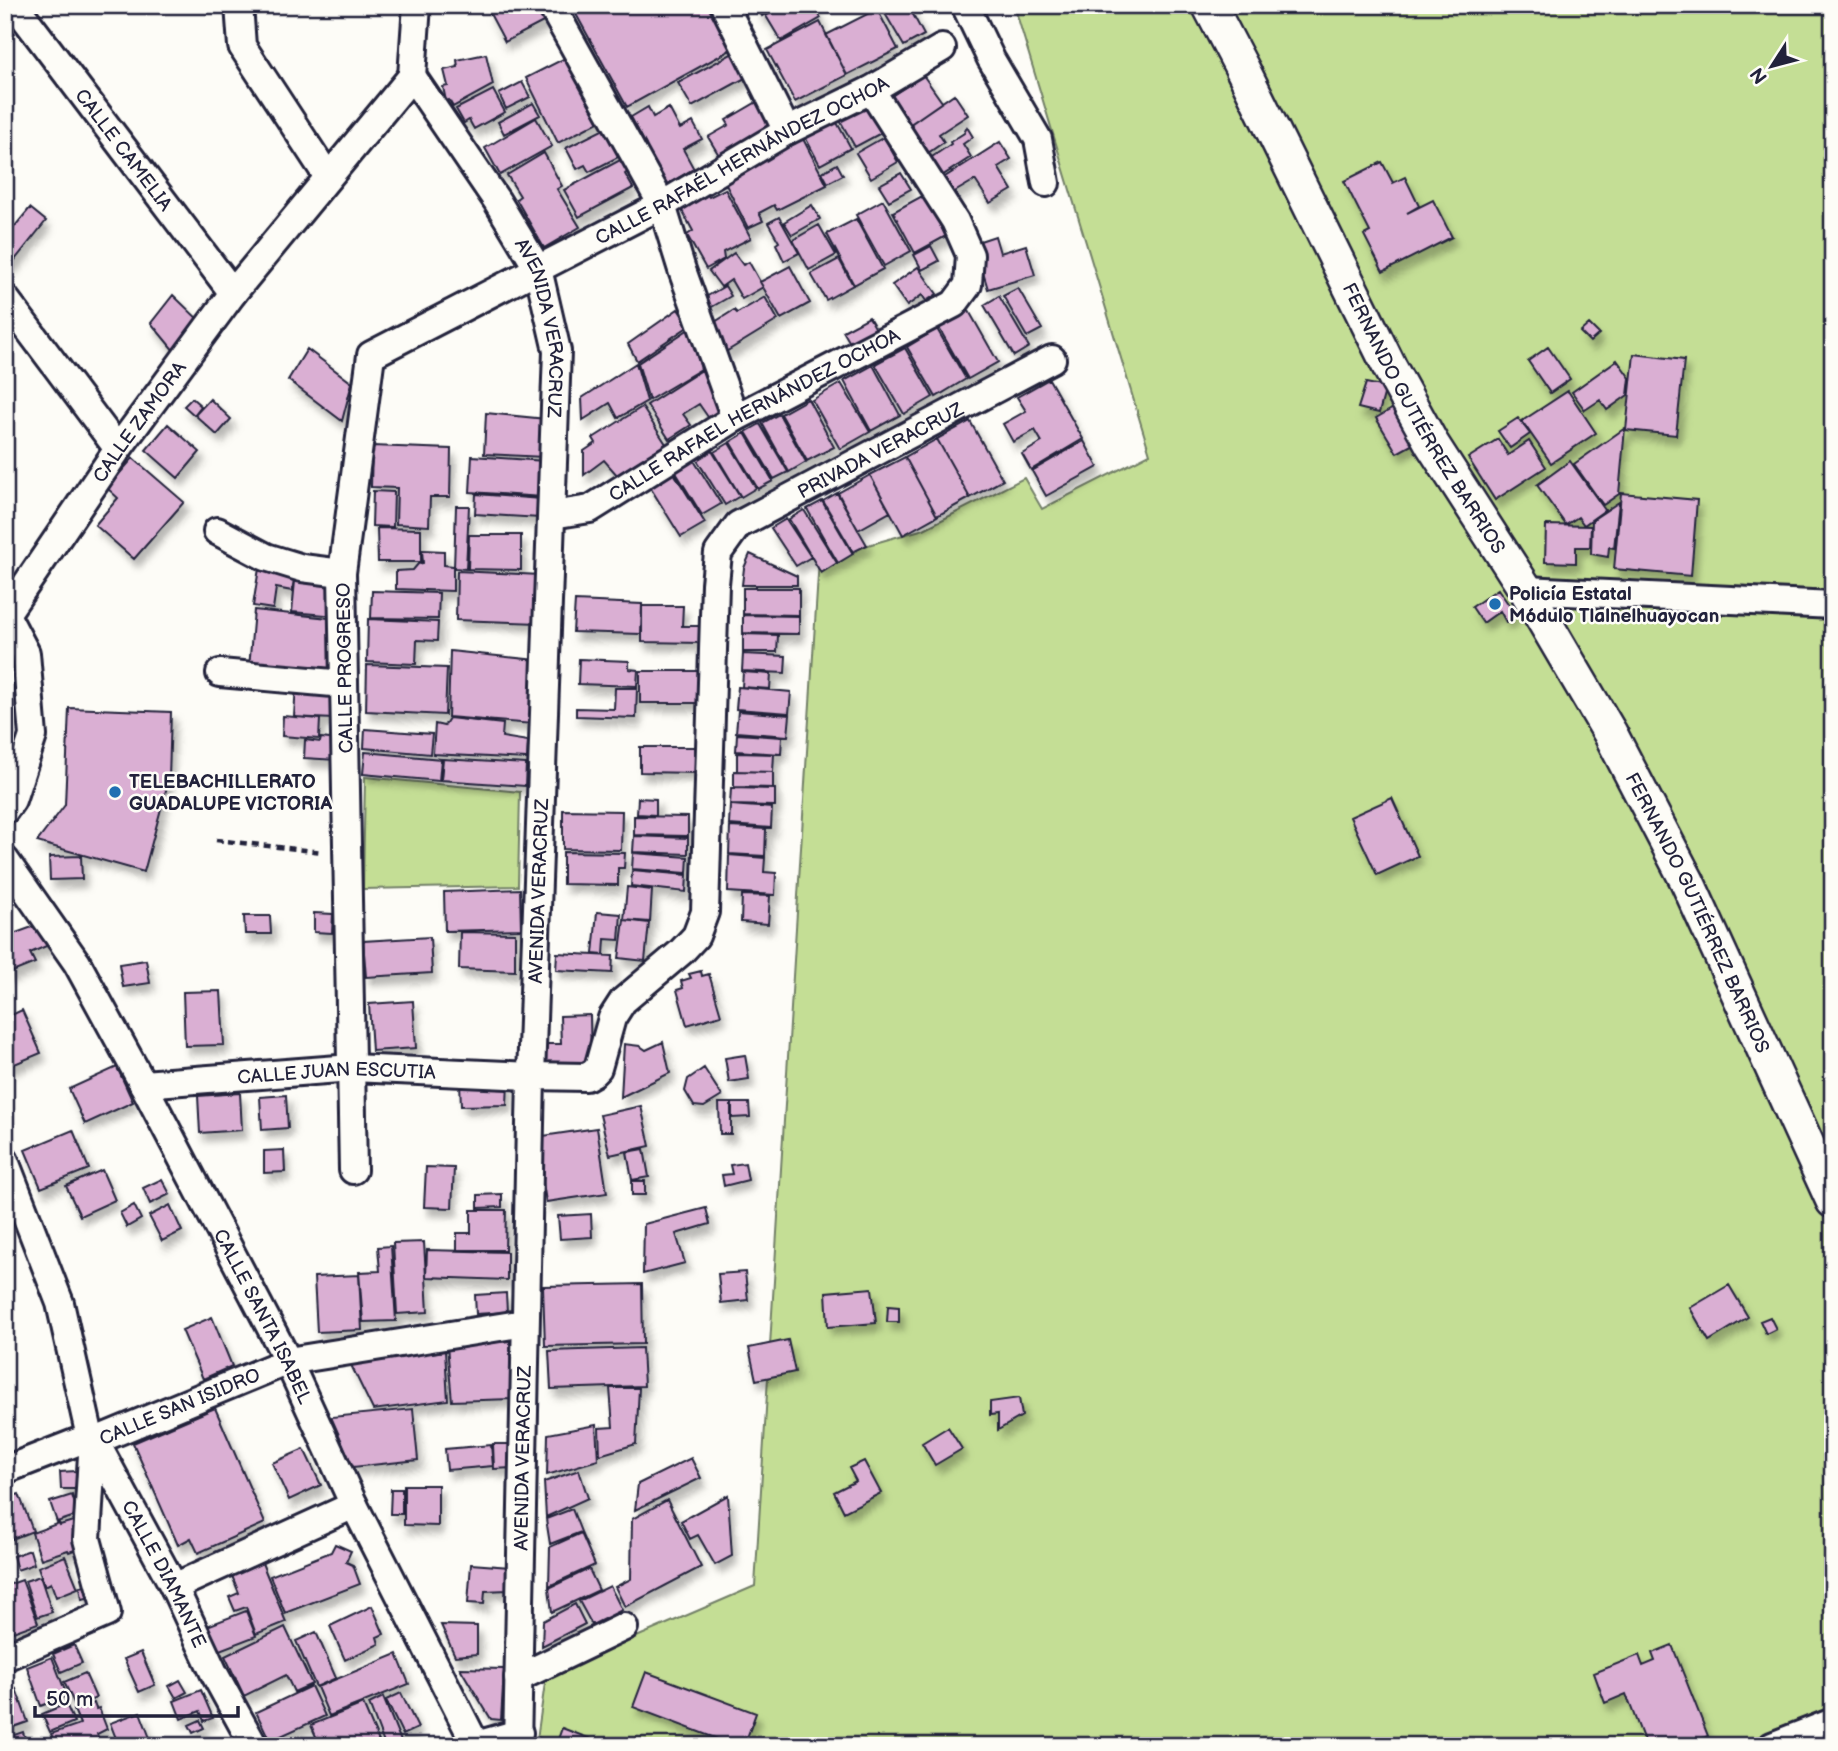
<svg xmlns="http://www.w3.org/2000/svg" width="1838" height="1751" viewBox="0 0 1838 1751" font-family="'Balsamiq Sans',sans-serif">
<defs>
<filter id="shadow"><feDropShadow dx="4.5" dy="8" stdDeviation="3.5" flood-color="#0004"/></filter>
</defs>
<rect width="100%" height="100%" fill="#fdfcf7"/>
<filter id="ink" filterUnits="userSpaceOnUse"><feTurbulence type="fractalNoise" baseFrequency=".0143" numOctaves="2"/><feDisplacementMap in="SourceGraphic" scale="14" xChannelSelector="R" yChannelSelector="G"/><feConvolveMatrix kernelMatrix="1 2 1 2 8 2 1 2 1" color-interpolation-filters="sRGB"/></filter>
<g filter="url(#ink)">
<!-- green -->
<path fill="#c4de95" stroke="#738068" stroke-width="2" d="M1014,5H1833V1746H536L546,1676L755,1586L819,559L924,529L1024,478L1042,509L1150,454Z
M365,777L520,792L518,886L363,889Z"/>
<!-- building -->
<path fill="#daafd3" stroke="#22223b" stroke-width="2" filter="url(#shadow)" d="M496,5H541L549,19L505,42L488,10Z
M571,5H710L734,48L627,107Z
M756,5H780L762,16Z
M785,5H814L821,18L781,41L766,16Z
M880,5H908L924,35L904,46Z
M877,9L898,49L847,75L826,35Z
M820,22L847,75L795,102L767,50Z
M733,53L747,77L692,107L678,83Z
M486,54L493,85L453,107L449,100L446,101L443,87L448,86L444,70L458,67L457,60Z
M569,56L602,120L558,143L526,78Z
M923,75L942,102L906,127L887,99Z
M522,82L530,97L506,109L499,94Z
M493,90L505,112L474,129L469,120L464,123L456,109Z
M954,94L968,115L939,134L944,142L925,155L906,127Z
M757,102L772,129L720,157L708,137L729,125L726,120Z
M864,102L881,133L855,147L838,117Z
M533,103L540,115L504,134L498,122Z
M648,107L653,117L669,108L680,129L693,122L702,139L683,149L694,169L660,188L639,149L646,145L631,117Z
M536,118L552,146L500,175L485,148Z
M835,119L851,148L820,165L804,135Z
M608,127L622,155L589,172L585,165L577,169L566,148Z
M967,127L973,137L963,144L971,157L937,179L926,161L951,144L950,142L964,133Z
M801,135L827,185L777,210L774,205L759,213L763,221L748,228L721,175Z
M884,137L898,162L871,178L856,153Z
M1000,142L1011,159L998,167L1012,190L990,203L975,180L946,197L937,182Z
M544,153L562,186L557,189L580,227L544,248L516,199L520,196L507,175Z
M622,159L629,171L625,174L633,188L579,217L564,190Z
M1382,162L1393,183L1405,177L1419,206L1407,213L1433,200L1452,237L1383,272L1364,235L1370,232L1344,181Z
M837,164L843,175L828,183L822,172Z
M901,173L911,189L889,201L879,185Z
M725,189L751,238L723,252L724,259L706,269L687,235L693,231L679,205L705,191L709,197Z
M924,195L946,236L915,253L893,212Z
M883,200L911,251L884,266L856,215Z
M812,205L820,219L792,235L784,222Z
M30,208L46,221L10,266L5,262V238Z
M779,217L799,253L784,261L776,244L779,242L768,223Z
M856,219L883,269L854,285L827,234Z
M819,225L836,255L809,270L793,240Z
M995,236L1000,253L1026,245L1035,275L988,289L974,243Z
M931,246L939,261L922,270L914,255Z
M734,253L743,265L749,262L763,287L742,299L731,280L721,287L709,271Z
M839,259L853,285L826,300L811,274Z
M790,266L810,303L781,319L760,282Z
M918,267L937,294L926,301L922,295L907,306L892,285Z
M725,286L731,296L710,308L704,298Z
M1018,288L1042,329L1027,337L1003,296Z
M173,295L203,324L179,357L151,323Z
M999,296L1029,347L1014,356L984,305Z
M765,297L778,320L724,353L715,322L734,310L737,313Z
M678,309L689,326L637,361L628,344Z
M969,311L998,362L968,379L939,328Z
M869,317L876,329L850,343L843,331Z
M1589,324L1599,334L1590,342L1580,332Z
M689,329L701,369L649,400L638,363Z
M937,329L966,379L936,397L907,347Z
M1548,347L1570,379L1550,393L1528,361Z
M905,348L933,397L904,414L875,364Z
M307,349L352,383L342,421L288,380Z
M1634,354L1684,360L1676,435L1626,430Z
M1617,360L1630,378L1628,395L1607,410L1600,400L1585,410L1572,392Z
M636,363L647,401L618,418L610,403L583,420L582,398Z
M873,365L900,415L871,431L844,381Z
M702,370L727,409L710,420L699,404L683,414L691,425L669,439L647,405Z
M1049,379L1083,439L1031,470L1022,454L1042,442L1035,430L1013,442L1003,424L1026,411L1017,397Z
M841,383L870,432L840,449L812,400Z
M1366,383L1386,387L1379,413L1358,408Z
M1568,391L1596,433L1551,463L1522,421Z
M192,398L201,406L194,415L184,406Z
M210,399L231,419L217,435L195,415Z
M808,399L834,447L807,461L781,414Z
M1397,406L1417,442L1397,453L1376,418Z
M642,407L666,444L617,475L604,460L584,475V451L596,443L593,438Z
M486,413L546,419L544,457L484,454Z
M779,414L806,462L789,472L762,423Z
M1518,418L1530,434L1510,448L1498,431Z
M970,421L1003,480L970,498L937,439Z
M168,424L200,452L178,478L146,450Z
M760,424L788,472L774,479L746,432Z
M1625,428L1619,494L1603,505L1574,464Z
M745,433L773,481L758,489L730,442Z
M937,439L970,498L937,516L905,457Z
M1498,439L1508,455L1529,441L1546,467L1495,500L1468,458Z
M1084,441L1098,467L1046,496L1032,471Z
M729,443L756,488L741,497L714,452Z
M372,446L451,449L450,497H430L429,526L396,524L397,488L371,487Z
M712,451L740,496L725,505L697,460Z
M472,456L545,461L543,497L470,492Z
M905,457L937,516L903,535L870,475Z
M133,458L184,502L134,559L95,525L118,498L107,488Z
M693,459L721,504L702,515L675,471Z
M1570,461L1605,510L1584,525L1578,517L1566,525L1537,485Z
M672,470L705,523L681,537L648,484Z
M870,475L890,512L858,530L838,493Z
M373,491L394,492L393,527L372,526Z
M837,493L867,545L853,552L823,501Z
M1621,493L1697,500L1691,576L1614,569Z
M476,494L541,499L540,518L475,514Z
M822,501L853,554L838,563L807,509Z
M1619,502L1614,548L1609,547L1608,557L1591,554L1592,520Z
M456,506H469L466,569L454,568Z
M804,510L837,563L821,573L789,519Z
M786,519L811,557L796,566L771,528Z
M1546,525L1591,526L1590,547H1576V563L1545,562Z
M377,528L421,529V562H378Z
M469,535H521V570L468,569Z
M422,550L444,551V565L453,566V591L396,589V571L413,570L418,564L423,563Z
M750,554L797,576V585H742L744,568Z
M260,562L296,568L292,591L276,588L273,609L253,606Z
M296,571L340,575L337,616L292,612Z
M457,571L541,575L539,623L456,620Z
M743,588H799V615L743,614Z
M1498,589L1516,615L1506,622L1500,611L1483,623L1472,607Z
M372,591L439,593L438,619L371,618Z
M575,601L642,604L641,634L573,632Z
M642,606H683L682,626H701V643L642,642Z
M254,610L338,619L333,677L249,668Z
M743,615L799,616V634L743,633Z
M368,619L438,622L437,641L417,640L416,664L367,662Z
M743,634L778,635L777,652H743Z
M450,651L536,660L533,724L448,717Z
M743,654L786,656L785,673L742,671Z
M579,659L629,661V669L638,670L637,686L578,684Z
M367,665L447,668L445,715L366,711Z
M640,671H702V703H640Z
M743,672L771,674L770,689L742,687Z
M296,684L335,686L333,719L294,717Z
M738,687L791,692L789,713L736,709Z
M615,688H637L636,718L576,716V708L614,709Z
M69,708L171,712L169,779L144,872L37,842L65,805Z
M738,711L790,715L788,736L736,732Z
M283,716L320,719L319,739L282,736Z
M449,718L503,724L502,737L528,741L527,759L433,754L435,724L444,726Z
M365,729L432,734L430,754L364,748Z
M737,734L782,737L781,754L736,751Z
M321,738L338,740L337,760L304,758L305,740L320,742Z
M640,747H698V773L640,772Z
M365,752L441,759L439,781L363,774Z
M737,753L774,754L773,772L737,771Z
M443,759L526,764L525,786L441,780Z
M734,771L773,772V788L734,787Z
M731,788L775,789V806L730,805Z
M638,798L656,799V815L637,814Z
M1392,798L1418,856L1377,875L1350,817Z
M730,805L772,808L771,828L729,825Z
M563,810L622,811L621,850L563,849Z
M634,816L688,817V836L634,835Z
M730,827L766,829L765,856L729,854Z
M634,836L688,838V854L633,852Z
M563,852L625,853L624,868H618V885L563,884Z
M633,853L688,857L687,873L632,869Z
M729,855L765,858L764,872L776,873L775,895L728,892Z
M81,856L82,879L50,880L49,857Z
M632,870L687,875L686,892L631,886Z
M627,887L652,890L650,922L624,920Z
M520,889L521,929L445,931L444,892Z
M742,895L770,896L768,924L741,922Z
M597,912L621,914L619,940L605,939L604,955L593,954Z
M314,913L333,914L332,933L314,932Z
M244,916H270L271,934H245Z
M624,920L649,923L645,961L619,958Z
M43,923L51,944L30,953L35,963L5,975V937Z
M460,932L515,933V971L459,969Z
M430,937L432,973L366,977L363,941Z
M557,953L613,956L612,973L556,970Z
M146,960L150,983L123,987L119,964Z
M701,971L702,976L709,974L721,1015L687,1025L677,990L683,988L681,981L691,978L689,974Z
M221,991L224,1045L185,1046L183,992Z
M413,1001L416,1048L372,1051L369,1004Z
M22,1010L41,1053L5,1068V1018Z
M590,1015L591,1065L541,1067L540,1044H561L560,1016Z
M663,1042L670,1073L621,1097L624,1044L640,1046L646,1050Z
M745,1055L749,1079L729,1082L725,1058Z
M117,1067L133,1102L85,1124L69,1089Z
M704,1068L722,1096L704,1107L694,1106L685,1091L688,1079Z
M460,1082H508L507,1105L461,1106Z
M240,1093L242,1130L200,1133L198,1096Z
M286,1095L288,1128L262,1130L260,1097Z
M719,1103H731V1134H720Z
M732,1103H749L750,1117L732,1118Z
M641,1106L650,1146L610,1155L600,1115Z
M597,1128L607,1193L546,1202L536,1137Z
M73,1130L89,1169L41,1188L25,1150Z
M644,1149L649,1177L632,1180L627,1152Z
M284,1150L285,1172L264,1173V1151Z
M745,1163L748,1180L724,1186L722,1175L732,1174L730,1165Z
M426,1167L454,1168L452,1208L424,1207Z
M102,1170L115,1200L80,1216L66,1186Z
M162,1179L170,1194L150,1204L143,1188Z
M632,1181H645V1195H632Z
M502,1194V1207L478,1208V1195Z
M134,1205L141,1219L127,1227L120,1213Z
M170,1205L182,1231L162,1241L149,1216Z
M706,1208L710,1224L676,1234L685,1263L643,1274L644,1224Z
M471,1210H506L505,1250H457V1233H471Z
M591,1214L592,1237L560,1239L558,1216Z
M424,1242L428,1312L397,1314L393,1243Z
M391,1246L396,1321L363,1322L359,1272L380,1271L378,1247Z
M427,1250L507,1252V1280L426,1277Z
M745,1272L748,1300L721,1303L718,1274Z
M359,1275L362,1330L317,1332L314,1277Z
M642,1284L643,1344L545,1346L543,1286Z
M1729,1285L1748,1317L1709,1341L1690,1308Z
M872,1288L876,1323L828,1327L826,1292Z
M506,1293L507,1312L476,1314L475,1295Z
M888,1306L899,1307V1322H887Z
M212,1317L232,1366L203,1379L182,1330Z
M1770,1317L1776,1329L1766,1334L1760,1321Z
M788,1340L795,1372L756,1380L749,1348Z
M510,1341L512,1399L452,1401L447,1346Z
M642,1348L644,1386L551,1389L549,1351Z
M445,1351L448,1400L373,1410L350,1363Z
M610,1388H639L636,1444L600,1455L599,1428L613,1427Z
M1019,1398L1022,1416L998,1430V1414L990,1415V1402Z
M215,1408L265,1523L198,1553L191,1538L178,1545L133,1443Z
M413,1409L418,1460L353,1467L331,1417Z
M596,1425L598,1460L547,1475L548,1434Z
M948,1427L962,1449L935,1465L922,1443Z
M493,1444H512V1468L494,1469Z
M491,1445L493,1466L447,1470L445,1449Z
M304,1449L321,1485L289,1500L272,1463Z
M691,1458L701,1478L635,1510L638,1484Z
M864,1461L881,1493L844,1512L834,1492L856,1481L849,1468Z
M579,1470L588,1498L546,1517L544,1482Z
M76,1471L77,1489H61L60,1472Z
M404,1485H438V1526L404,1525Z
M391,1489H402V1514H390Z
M19,1494L33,1531L7,1541L5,1499Z
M72,1495L78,1515L57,1522L50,1502Z
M728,1495L732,1556L715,1565L698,1535L690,1539L681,1521Z
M667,1500L701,1567L625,1607L615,1587L631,1579L632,1519Z
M572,1509L581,1532L550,1544L546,1519Z
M73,1521L83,1547L69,1552L68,1550L41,1559L32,1533L59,1523L60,1525Z
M581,1533L595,1565L549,1586L550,1547Z
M335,1544L351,1551L346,1562L353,1565L360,1584L285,1613L270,1576L331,1552Z
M30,1550L34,1564L17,1570L13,1556Z
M65,1556L78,1588L56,1597L51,1583L45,1586L38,1567Z
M260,1558L286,1622L256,1634L246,1607L235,1611L229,1597L239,1593L230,1571Z
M471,1564L510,1567L508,1590L485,1591L484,1604L468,1603Z
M589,1569L599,1590L552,1612L549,1588Z
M40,1576L52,1612L37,1617L25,1581Z
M22,1580L38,1623L13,1632L5,1611V1586Z
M90,1585L92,1597L82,1599L80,1587Z
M610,1586L622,1610L592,1625L579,1601Z
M575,1604L585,1624L542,1646L543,1621Z
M372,1606L384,1634L377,1637L379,1644L345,1660L330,1626Z
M246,1611L256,1636L217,1651L207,1626Z
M441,1625L477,1626V1654L455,1656Z
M285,1627L312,1684L294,1692L286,1675L244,1696L225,1656Z
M316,1632L336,1678L316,1687L296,1641Z
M74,1645L82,1663L61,1672L53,1654Z
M1672,1645L1708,1736L1684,1746H1646L1626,1694L1605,1703L1594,1673L1639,1655L1643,1666L1655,1661L1652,1653Z
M141,1652L155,1685L139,1692L124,1659Z
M397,1654L409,1684L329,1716L317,1687Z
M52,1657L67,1696L41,1706L27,1667Z
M460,1668L504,1669L501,1720L491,1719Z
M646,1672L756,1713L744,1746H736L633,1707Z
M85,1673L96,1698L76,1707L64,1682Z
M5,1678L10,1692L16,1689L28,1722L5,1730Z
M180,1680L187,1692L176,1698L169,1686Z
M311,1686L325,1716L270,1741L256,1712Z
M201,1690L213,1718L204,1721L200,1711L181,1719L174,1701Z
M401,1693L418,1728L403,1735L386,1700Z
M383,1697L403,1746H385L369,1704Z
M94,1703L96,1709L99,1708L107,1729L97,1734L101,1746H56L51,1734L80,1724L74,1710Z
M66,1704L74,1722L50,1732L42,1714Z
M363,1704L381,1746H320L311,1725Z
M140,1712L153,1746H119L110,1723Z
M200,1720L204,1728L193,1733L189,1725Z
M562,1728L609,1746H537V1737L556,1745Z
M23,1732L28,1746H5V1738Z"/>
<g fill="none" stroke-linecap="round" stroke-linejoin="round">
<defs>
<g id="minor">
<path id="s1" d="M17,5L21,13L233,293"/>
<path d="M239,5L242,46L328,177"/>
<path d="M551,5L662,205L682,270L735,418"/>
<path d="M724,5L787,131"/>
<path d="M965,5L991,59L1038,139L1046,183"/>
<path id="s2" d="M412,76L497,201L538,269L557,351L531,1076L517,1746"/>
<path d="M412,76L417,5"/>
<path d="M5,298L118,449"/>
<path id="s3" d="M552,515L590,509L735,418L954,304L968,285L970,255L955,221L871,90"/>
<path d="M217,531L266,557L302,568L342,573"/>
<path d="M1526,590L1833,605"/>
<path d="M5,613L26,653L33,736L12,800L5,810"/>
<path id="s4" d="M6,614L118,449L233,293L412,76"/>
<path d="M220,673L344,684"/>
<path id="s5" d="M5,860L77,963L143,1084L288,1361L354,1505L476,1745L519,1733"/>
<path id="s6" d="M143,1084L352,1068L531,1076L586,1077L593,1073L598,1068L612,1018L623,1001L681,952L696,936L705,912L715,584L718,553L738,525L1052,359"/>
<path d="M5,1161L60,1303L90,1437"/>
<path id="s7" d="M353,1170L342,573L371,355L662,205L787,131L871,90L942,48"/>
<path id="s8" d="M95,1441L174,1587L214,1673L254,1746"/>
<path id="s9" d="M5,1470L90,1437L95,1441L288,1361L525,1323"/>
<path d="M174,1587L354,1505"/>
<path d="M5,1657L107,1613L87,1539L92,1455L95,1441"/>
<path d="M518,1678L624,1627"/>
<path d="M1772,1746L1833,1722"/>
</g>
<g id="major">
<path id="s10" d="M1209,5L1243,70L1390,368L1432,444L1526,590L1610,733L1687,881L1833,1201"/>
</g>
</defs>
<!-- minor casing -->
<use href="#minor" stroke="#22223b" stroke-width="32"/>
<!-- major casing -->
<use href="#major" stroke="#22223b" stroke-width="38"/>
<!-- path -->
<path stroke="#22223b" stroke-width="4.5" stroke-dasharray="7 5" stroke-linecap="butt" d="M216,840L322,852"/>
<!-- minor -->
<use href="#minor" stroke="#fdfcf7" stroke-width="26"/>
<!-- major -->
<use href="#major" stroke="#fdfcf7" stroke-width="33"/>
</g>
</g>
<!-- markers -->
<g fill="#1f6fb2" stroke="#fdfcf7" stroke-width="2.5">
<circle cx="1495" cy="604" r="7"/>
<circle cx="115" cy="792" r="7"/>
</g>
<g text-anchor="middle" stroke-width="5" stroke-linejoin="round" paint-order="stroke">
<!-- street labels -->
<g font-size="19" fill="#22223b" stroke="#fdfcf7">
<text dy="7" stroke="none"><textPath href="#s1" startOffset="180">CALLE CAMELIA</textPath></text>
<text dy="7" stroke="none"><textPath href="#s7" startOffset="1236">CALLE RAFAÉL HERNÁNDEZ OCHOA</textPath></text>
<text dy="7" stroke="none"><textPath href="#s2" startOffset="289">AVENIDA VERACRUZ</textPath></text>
<text dy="7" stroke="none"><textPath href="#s3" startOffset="228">CALLE RAFAEL HERNÁNDEZ OCHOA</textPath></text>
<text dy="7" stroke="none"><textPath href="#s10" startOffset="466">FERNANDO GUTIÉRREZ BARRIOS</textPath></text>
<text dy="7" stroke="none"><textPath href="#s4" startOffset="234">CALLE ZAMORA</textPath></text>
<text dy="7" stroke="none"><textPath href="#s6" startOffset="1209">PRIVADA VERACRUZ</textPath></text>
<text transform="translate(344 668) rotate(-91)" y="7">CALLE PROGRESO</text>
<text transform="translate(538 891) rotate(-88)" y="7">AVENIDA VERACRUZ</text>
<text dy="7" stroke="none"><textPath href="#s10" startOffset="1032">FERNANDO GUTIÉRREZ BARRIOS</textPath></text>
<text dy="7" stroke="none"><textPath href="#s6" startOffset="194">CALLE JUAN ESCUTIA</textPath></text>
<text dy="7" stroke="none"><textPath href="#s5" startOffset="525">CALLE SANTA ISABEL</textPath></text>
<text dy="7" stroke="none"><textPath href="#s9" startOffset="189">CALLE SAN ISIDRO</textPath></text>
<text transform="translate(522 1458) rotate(-89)" y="7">AVENIDA VERACRUZ</text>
<text dy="7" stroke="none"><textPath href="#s8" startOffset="150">CALLE DIAMANTE</textPath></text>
</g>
<!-- poi labels -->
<g font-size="19" font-weight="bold" fill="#22223b" stroke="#fdfcf7" text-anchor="start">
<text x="1509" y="600">Policía Estatal<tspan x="1509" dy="22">Módulo Tlalnelhuayocan</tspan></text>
<text x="129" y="788">TELEBACHILLERATO<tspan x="129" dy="22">GUADALUPE VICTORIA</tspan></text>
</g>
</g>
<!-- margin -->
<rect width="1838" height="1751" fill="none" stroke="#fdfcf7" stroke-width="28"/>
<rect x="14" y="14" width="1810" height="1723" fill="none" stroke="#22223b" stroke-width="2.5" filter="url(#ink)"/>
<!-- north arrow -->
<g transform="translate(1772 66) rotate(234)" stroke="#fdfcf7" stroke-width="5" paint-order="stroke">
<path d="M0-5L12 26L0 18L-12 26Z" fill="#22223b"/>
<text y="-10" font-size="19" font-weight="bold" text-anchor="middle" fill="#22223b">N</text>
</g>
<!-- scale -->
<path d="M35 1706v10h203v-10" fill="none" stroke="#22223b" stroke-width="3.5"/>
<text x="46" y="1706" font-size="21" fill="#22223b" stroke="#fdfcf7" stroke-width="5" paint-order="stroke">50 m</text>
</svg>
